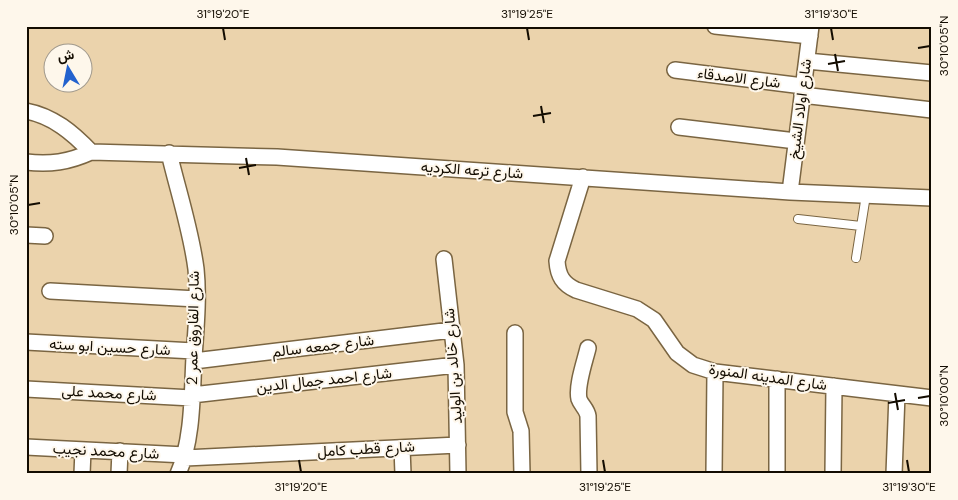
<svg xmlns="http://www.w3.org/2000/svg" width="958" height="500" viewBox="0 0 958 500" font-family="'DM Sans',Vazirmatn,sans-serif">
<rect width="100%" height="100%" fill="#ebd3ac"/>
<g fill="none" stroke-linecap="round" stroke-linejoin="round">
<defs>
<path id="service" d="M798,219L861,226
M856,258L866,195"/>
<path id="minor" d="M715,26L810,36
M807,61L932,73
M675,70L803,86
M802,95L932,110
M26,111C53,116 73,133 91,152L277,157L790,192L932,198
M679,127L796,141
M169,153C178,191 191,230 196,269C199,298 196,328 194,357C192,394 193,440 178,474
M26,162C50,165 69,162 91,152
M583,177L557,261C558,276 563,284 576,290L637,309L654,320L677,353L693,365L715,372L932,398
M790,192L811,26
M26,235L45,236
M444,259L456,365L458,474
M50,291L197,299
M515,333V412L521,431L522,474
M26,342L194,351
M588,348C585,361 576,386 579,399C581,405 587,409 588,416L589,474
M194,361L452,330
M777,379V474
M26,389L192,398
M192,395L456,365
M26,447L185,455
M402,448L403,474
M185,458L458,445
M82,474L83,450
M119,474L120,451
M714,474L715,372
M833,474L834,386
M894,474L897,394"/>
</defs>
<!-- service casing -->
<use href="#service" stroke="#7a6542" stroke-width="10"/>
<!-- minor casing -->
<use href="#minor" stroke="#7a6542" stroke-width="18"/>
<!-- service -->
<use href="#service" stroke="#fff" stroke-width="8"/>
<!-- minor -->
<use href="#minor" stroke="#fff" stroke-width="15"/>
</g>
<!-- ticks -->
<path fill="none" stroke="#130c01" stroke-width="2" d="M223,28L225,40M527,28L529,40M831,28L833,40M918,48L930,46M835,54L838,71M828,64L845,61M541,106L544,123M533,116L551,113M246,158L249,175M239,168L256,165M28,205L40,203M895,393L898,410M918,398L930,396M888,403L905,400M299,460L301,472M603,460L605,472M907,460L909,472"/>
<g text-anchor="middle" stroke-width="4" stroke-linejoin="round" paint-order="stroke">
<!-- street labels -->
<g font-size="15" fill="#130c01" stroke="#fef7eb">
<text transform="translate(739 78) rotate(7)" y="5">شارع الاصدقاء</text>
<text transform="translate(800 109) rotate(-83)" y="5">شارع اولاد الشيخ</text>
<text transform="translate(472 170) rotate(4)" y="5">شارع ترعه الكرديه</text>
<text transform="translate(193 328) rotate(-89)" y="5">شارع الفاروق عمر 2</text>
<text transform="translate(323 346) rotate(-7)" y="5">شارع جمعه سالم</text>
<text transform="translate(110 347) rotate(3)" y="5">شارع حسين ابو سته</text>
<text transform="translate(453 366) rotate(-94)" y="5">شارع خالد بن الوليد</text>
<text transform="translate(768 377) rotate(8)" y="5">شارع المدينه المنورة</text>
<text transform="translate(324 380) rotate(-6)" y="5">شارع احمد جمال الدين</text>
<text transform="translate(109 393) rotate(3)" y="5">شارع محمد على</text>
<text transform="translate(366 449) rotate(-3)" y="5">شارع قطب كامل</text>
<text transform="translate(106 451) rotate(3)" y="5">شارع محمد نجيب</text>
</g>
</g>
<!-- border -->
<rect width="958" height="500" fill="none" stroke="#fef7eb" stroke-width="55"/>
<!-- north arrow -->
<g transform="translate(68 68) rotate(350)"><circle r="24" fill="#fef7eb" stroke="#a0998d"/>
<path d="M0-4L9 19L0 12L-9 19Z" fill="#2362ce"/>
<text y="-8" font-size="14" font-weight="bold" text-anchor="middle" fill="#130c01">ش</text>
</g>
<rect x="28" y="28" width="902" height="444" fill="none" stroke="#130c01" stroke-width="2"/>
<g font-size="12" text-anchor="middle" fill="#130c01">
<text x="223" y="18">31°19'20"E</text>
<text x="527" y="18">31°19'25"E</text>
<text x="831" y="18">31°19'30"E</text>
<text transform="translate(944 46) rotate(-90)" y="4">30°10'05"N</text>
<text transform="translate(14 205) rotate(-90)" y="4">30°10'05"N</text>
<text transform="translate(944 396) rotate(-90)" y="4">30°10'00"N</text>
<text x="301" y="491">31°19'20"E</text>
<text x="605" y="491">31°19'25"E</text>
<text x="909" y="491">31°19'30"E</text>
</g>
</svg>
